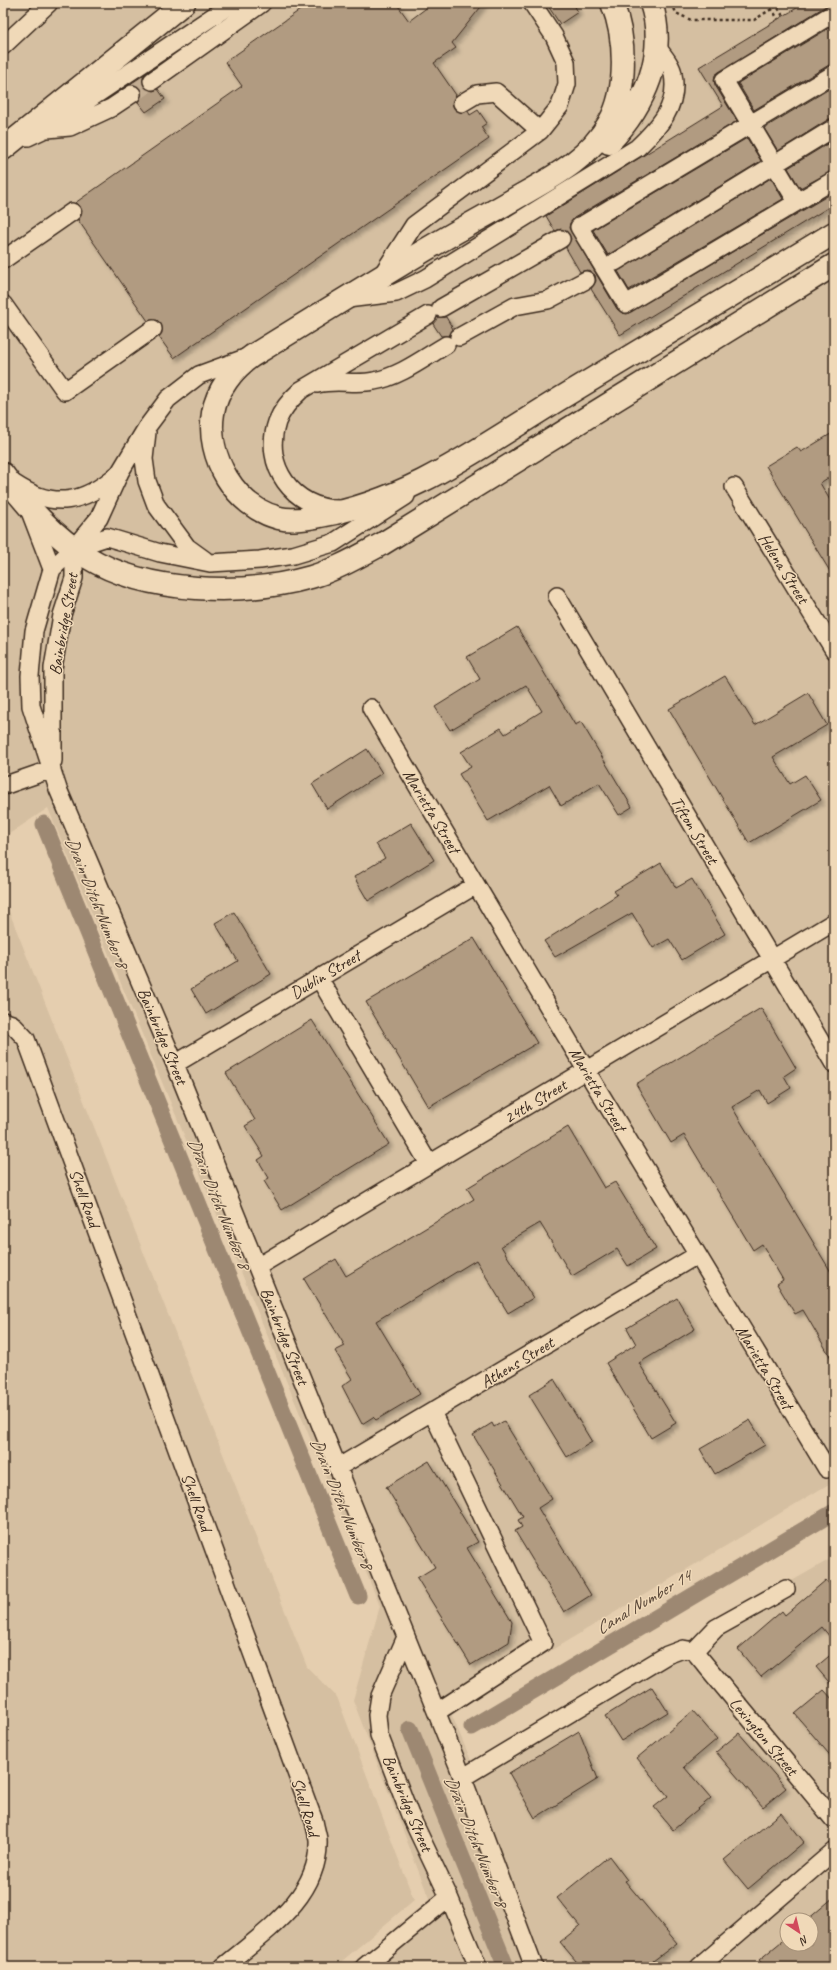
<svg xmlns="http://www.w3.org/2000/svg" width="837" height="1970" viewBox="0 0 837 1970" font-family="Caveat,sans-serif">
<defs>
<filter id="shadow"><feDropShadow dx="3.5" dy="3.5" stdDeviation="2" flood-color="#0004"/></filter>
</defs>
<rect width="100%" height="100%" fill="#e5ceaf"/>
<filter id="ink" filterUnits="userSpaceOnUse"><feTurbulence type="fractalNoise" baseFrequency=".025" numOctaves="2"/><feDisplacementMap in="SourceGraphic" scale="8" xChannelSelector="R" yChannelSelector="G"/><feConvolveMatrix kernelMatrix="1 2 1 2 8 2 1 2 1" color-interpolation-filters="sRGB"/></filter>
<g filter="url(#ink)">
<!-- built -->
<path fill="#d5bfa1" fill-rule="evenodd" d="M3,3H834V1481L450,1711L472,1763L834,1557V1967H380L377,1963L435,1914L353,1700L380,1606L48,808L3,838ZM787,1920H811V1944H787Z
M3,896L307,1667L337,1697L414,1900L335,1967H3Z"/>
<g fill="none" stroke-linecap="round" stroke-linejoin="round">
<!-- canal -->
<path stroke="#9d8872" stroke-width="17" d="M44,824L358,1596
M472,1727L834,1512
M410,1729L506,1967"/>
</g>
<!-- building -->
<path fill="#b19b81" stroke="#3b2a1e" filter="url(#shadow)" d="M310,3H396L409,21L433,3H484L452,43L456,48L434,63L456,95L452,103L454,108L462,113L468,111L470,115L478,110L487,123L481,127L489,139L174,358L159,337L162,333L161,324L157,320L148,321L78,220L81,216L82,211L80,206L75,203L242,86L225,62Z
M546,3H573L578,12L560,24Z
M805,3H834L829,4L715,75L714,80L715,85L737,121L574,218L570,223L569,228L617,309L622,313L627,314L834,192V204L620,335L591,289L596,281L595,275L587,270L580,272L566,248L571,239L569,234L561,229L555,231L546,216L723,106L699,67Z
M834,25V64L829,65L754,110L738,83Z
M145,74L142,82L144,87L153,91L158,89L165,99L146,112L138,102L142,94L140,89L136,85H129Z
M834,86V118L829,119L778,151L764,128Z
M747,138L761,161L608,255L593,230Z
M834,140V170L800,188L788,168Z
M771,178L783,199L629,290L618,271Z
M437,317H446L453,329L449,336H441L433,324Z
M834,432V474L820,483L834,507V578L766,466L797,447L801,452Z
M517,627L575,725L581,722L632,807L619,815L599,783L561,806L549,785L488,821L459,774L471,767L461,752L501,728L505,734L542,711L526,685L450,730L435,707L480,679L467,657Z
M725,676L755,725L808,693L827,725L773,757L790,784L805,775L821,800L749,843L669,709Z
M367,749L382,773L327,809L312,784Z
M411,823L434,860L368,901L354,877L385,858L376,844Z
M661,863L676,888L692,879L725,934L682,960L669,939L653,948L632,913L555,957L544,941L617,895L614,891Z
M234,912L271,974L206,1014L191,989L238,961L215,923Z
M474,938L537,1043L428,1107L366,1002Z
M761,1008L796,1068L784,1076L791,1088L767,1103L760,1090L732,1107L834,1277V1363L803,1310L795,1314L777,1284L783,1280L762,1244L753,1250L684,1135L671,1143L636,1084Z
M312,1020L389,1144L282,1210L264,1181L269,1178L258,1160L264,1156L245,1126L255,1120L226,1073Z
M568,1127L604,1188L615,1182L656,1249L628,1266L617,1249L572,1276L540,1223L501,1246L533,1298L508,1313L476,1260L376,1321L420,1394L376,1420L373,1417L362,1424L342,1386L352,1379L335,1351L345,1346L304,1279L336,1259L346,1276L474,1199L467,1188Z
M677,1298L695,1329L639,1363L676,1423L651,1438L606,1363L636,1344L627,1328Z
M554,1379L592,1442L567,1457L529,1395Z
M750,1420L765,1445L715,1474L700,1449Z
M504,1421L552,1499L538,1508L591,1595L564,1612L515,1531L522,1527L518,1520L523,1517L473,1435L492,1423L494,1427Z
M429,1461L478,1542L467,1548L512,1622L509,1642L471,1665L417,1578L435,1567L386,1487Z
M826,1580L834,1590V1642L822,1627L761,1677L738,1649L782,1611L785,1615Z
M834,1652V1688L816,1667Z
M652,1687L668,1712L621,1741L605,1716Z
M824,1690L834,1701V1760L795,1714Z
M693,1711L717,1739L684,1767L711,1798L673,1830L654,1807L668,1796L637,1758Z
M579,1731L598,1779L535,1818L509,1773Z
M739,1733L786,1788L763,1807L716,1752Z
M781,1813L804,1842L748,1889L724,1860Z
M609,1856L627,1880L625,1881L677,1943L645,1967H581L560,1942L580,1926L557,1898Z
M834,1897V1967H765L759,1960L787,1937V1944H811V1920H807Z"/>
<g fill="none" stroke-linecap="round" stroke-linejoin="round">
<!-- minor-tunnel -->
<path stroke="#c3ad92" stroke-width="17" stroke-dasharray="17 8" stroke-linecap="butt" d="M132,94L152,81"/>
<defs>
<path id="minor" d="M3,46L49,3
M834,74L579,227L626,304L834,180
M152,81L262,3
M462,103L477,94L496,92L540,131
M47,129L70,127L111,108L132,94
M28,137L45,129L233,3
M797,202L724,80L834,13
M3,260L72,212
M615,262L834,128
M382,275L414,225L540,131L560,106L567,84L566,62L554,36L532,3
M347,299L396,293L425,279L637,148C659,127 679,106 673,74C672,65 662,54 657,47
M3,304L65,391L153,329
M441,308L561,239
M459,337L515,306L548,300L586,280
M248,357L199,375L168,399L147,427L120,472L99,518L74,548L52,569L34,631L30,676L31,706L58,789L175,1064L257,1267L457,1763L534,1967
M317,384C336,379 355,385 374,381C399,377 424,358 446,345
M147,432L144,459L147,481L156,505L187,547L205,560
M15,484C54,510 84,503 118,474
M734,487L834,650
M29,509L52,569
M339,509C293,509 262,465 277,422C282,409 291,399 301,390L428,315
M74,548L107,537L160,553L210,563L260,560L293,555L333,543L406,496
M557,596L834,1064
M371,708L586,1070L827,1469
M53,761V668L62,615L74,578V548
M3,786L52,769
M319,978L429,1164
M3,1021L12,1024L26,1039L314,1821C315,1827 317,1833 318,1839C321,1897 262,1934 223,1967
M175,1064L476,885
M257,1267L834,922
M432,1412L543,1643L437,1712
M337,1468L697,1255
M406,1637L380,1696L377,1715L379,1735L410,1815L449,1897L478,1967
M694,1651L834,1820
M694,1651L716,1628L786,1589
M462,1778L667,1655L683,1649L694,1651
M364,1967L449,1897
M699,1967L834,1851"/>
<path id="major" d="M612,3C626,38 628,90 609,123C588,161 547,180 511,201C480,219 448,236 417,255C362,288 307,322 252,356C233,369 217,390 213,413C206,457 235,507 279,518C291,521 304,519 316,517C412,500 480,447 561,398C652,343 743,288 834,233
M609,143C645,105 668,55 651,3
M3,149L184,3
M3,474C24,504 56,538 87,557C147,594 244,596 311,577C336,570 359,556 382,544L834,265"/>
</defs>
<!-- minor casing -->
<use href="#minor" stroke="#3b2a1e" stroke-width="20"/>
<!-- major casing -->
<use href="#major" stroke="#3b2a1e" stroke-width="25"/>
<!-- path -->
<path stroke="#3b2a1e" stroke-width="2.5" stroke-dasharray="3 3" stroke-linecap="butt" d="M672,3L676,13L691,20H754L781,3
M775,3L783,16"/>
<!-- minor -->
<use href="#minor" stroke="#f0d9b8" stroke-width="17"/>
<!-- major -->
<use href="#major" stroke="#f0d9b8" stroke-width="22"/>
<!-- path-bridge -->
<path stroke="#3b2a1e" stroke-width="2.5" stroke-dasharray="3 3" stroke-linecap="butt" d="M768,3L778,19"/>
</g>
</g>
<g text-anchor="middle" stroke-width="3" stroke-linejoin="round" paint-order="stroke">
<!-- street labels -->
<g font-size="17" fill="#3b2a1e" stroke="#f0d9b8">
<text transform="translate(784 568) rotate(58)" y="6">Helena Street</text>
<text transform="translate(63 624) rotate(-80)" y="6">Bainbridge Street</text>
<text transform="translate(432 811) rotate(59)" y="6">Marietta Street</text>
<text transform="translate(695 830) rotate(59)" y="6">Tifton Street</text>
<text transform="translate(325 974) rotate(-31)" y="6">Dublin Street</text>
<text transform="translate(163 1036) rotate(67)" y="6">Bainbridge Street</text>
<text transform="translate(598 1089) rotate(59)" y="6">Marietta Street</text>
<text transform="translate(535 1101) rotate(-31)" y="6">24th Street</text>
<text transform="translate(85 1198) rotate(70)" y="6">Shell Road</text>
<text transform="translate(285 1336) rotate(68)" y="6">Bainbridge Street</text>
<text transform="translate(517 1362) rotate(-31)" y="6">Athens Street</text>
<text transform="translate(765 1367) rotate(59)" y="6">Marietta Street</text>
<text transform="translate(197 1502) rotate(70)" y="6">Shell Road</text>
<text transform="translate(764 1736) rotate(50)" y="6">Lexington Street</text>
<text transform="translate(408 1803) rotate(67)" y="6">Bainbridge Street</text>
<text transform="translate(306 1807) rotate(73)" y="6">Shell Road</text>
</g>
<!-- water labels -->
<g font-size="18" font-style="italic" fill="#584637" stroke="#f0d9b8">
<text transform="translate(97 902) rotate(68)" y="6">Drain Ditch Number 8</text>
<text transform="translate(219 1203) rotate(68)" y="6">Drain Ditch Number 8</text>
<text transform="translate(342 1503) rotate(68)" y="6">Drain Ditch Number 8</text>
<text transform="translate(643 1602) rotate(-31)" y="6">Canal Number 14</text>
<text transform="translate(476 1841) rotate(68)" y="6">Drain Ditch Number 8</text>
</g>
</g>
<!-- margin -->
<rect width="837" height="1970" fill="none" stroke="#f0d9b8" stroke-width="16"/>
<rect x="8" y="8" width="821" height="1954" fill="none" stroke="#3b2a1e" stroke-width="1.5" filter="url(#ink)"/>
<!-- north arrow -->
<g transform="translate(799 1932) rotate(145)"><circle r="19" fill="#f0d9b8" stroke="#a8937a"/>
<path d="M0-3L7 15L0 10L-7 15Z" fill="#d1495b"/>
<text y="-6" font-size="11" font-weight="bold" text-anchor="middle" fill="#3b2a1e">N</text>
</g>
</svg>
